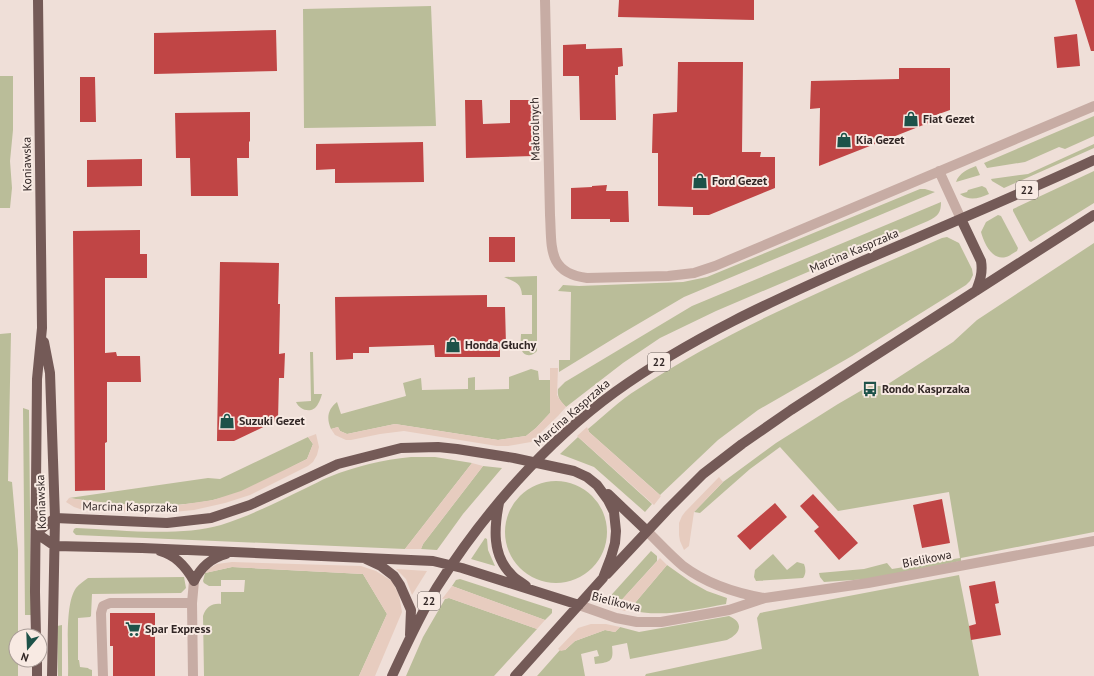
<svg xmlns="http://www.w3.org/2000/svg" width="1094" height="676" viewBox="0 0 1094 676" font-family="'PT Sans',sans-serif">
<rect width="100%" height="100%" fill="#efdfd8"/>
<!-- green -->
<path fill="#babd99" d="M431,6L436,126L304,128L303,9Z
M0,76H13V130L10,161L12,188L10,208H0Z
M1094,116V136L1065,149L1059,147L1025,162L987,168L984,163Z
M1094,144V148L1004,188L992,181L991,179L1028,174Z
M976,166L980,175L956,182C959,173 968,169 976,166Z
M1094,171V203L1031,242L1029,241L1013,211V209Z
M982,186L986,188L989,194C979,198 970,202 960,194L967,192L968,190Z
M920,189H925L935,192L684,297L621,334L559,372V360H570L571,292L558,291L563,285L579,286L683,282L707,277Z
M941,202C941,213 938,216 928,221L716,311L660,338L623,363L566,407C560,401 557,397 558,389L565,382L692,306Z
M998,215L1001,216L1018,248L1017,251C1013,253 1010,256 1006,257C992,261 984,243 981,232L986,222Z
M947,237L959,243L972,269L973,275L970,281L966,285L852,356L758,410L718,440L660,495L589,432L588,429C604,416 620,400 638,389C733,326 839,284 942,238Z
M1094,243V532L961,558V561L868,579L824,582L820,577L819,573L864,569L887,563L892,569L960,558L949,492L838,511L780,447L750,469L700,513L694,512L723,482L776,443L838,404L869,386H885L953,342L977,320Z
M537,276V351C532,357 523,357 521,348C520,344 521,339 521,334H532V295H522C521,282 514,282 504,277Z
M11,333L8,481L12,482L18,550V636H16V660H18V676H0V334Z
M310,352H313L314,394H322C321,397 320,401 318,404C313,414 300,411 296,402L311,401Z
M531,369L538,371L539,380H550V413L536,428L526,436L498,440L395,424L347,434L340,431L338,427L331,429C326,418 328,409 337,402L341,414L406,396L403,383L421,378L422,390L468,389V378L475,377V390L509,389V377Z
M23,408L29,410L31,615H25Z
M308,437L313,444L307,459C285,470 264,483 241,492C186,512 126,506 69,498L208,478L220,479Z
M578,437L652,504L645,512L594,467L560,454Z
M411,457H435L472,463L405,549L76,535L73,532L74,529L76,528C120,530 179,537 221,525C250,516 277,502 304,489C313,485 321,480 329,477C356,466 382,460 411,457Z
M483,466L502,468L463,514L437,550L421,549L423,544Z
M505 532a51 51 0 1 1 102 0a51 51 0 1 1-102 0Z
M485,538L487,539L488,550L495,566L471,559Z
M651,551L657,556V561L618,604L613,605L605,602Z
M773,554L787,570L797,562L804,564C806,569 806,574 803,578L756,581L754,577L755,570Z
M667,565L691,582L707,591L727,598L726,604C694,610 661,618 629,610Z
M232,567L363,574L387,614L359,676H204L203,616C206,607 212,603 221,604V592H244L245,580H221V586H209L204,583L203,581L205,573Z
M959,575L979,676H645L646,674L762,649L757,618L760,613Z
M184,577L186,588L181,593L92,594L91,616L90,617L78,618V660H79L80,667L88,668L89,669L92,670V676H68C69,654 64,605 76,588C79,584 84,581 88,578Z
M460,579L552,609V613L545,620L452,586L456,580Z
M449,598L537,629L494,676H406L423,637L445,599Z
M729,616C745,623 740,634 727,640L630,659L627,643L612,646C614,662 610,662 595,664L594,657L599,656L597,650L581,654L585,676H537L560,650H565L575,641L605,630L615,632L620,627L639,632Z
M62,625V676H58L57,626Z"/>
<!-- plaza -->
<path fill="#e7ccbf" d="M550,368H558L557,395L560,400L566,407L558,416L531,442L508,446H497L404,431L380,434L351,440H346L335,435L331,429L338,427L340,431L347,434L395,424L498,440L526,436L536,428L550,413Z
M587,427L589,432L661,496L654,505L577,436Z
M316,434L319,447L317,455L313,462L308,466L250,495L225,503L194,510L163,513L83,510L74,507L66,502L69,498L109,504L172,506L213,500L241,491L307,459L313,444L308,437Z
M472,463L483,466L423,544L421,549H405Z
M719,477L723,482L694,512L689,546L684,550L680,541L679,535V523L682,516L685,512Z
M660,558L667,565L629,610L625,611L612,607L613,605L618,604Z
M232,562L361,566L376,571L392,581L399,595L402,612L375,676H359L387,614L363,574L232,567L205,573L210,568L217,564Z
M396,569L427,571L412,595L406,579Z
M452,586L545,620L537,629L449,598L442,599Z
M591,624H606L620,627L615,632L605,630L575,641L565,650L561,651L558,649L578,628Z"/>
<!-- building -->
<path fill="#c04545" d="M619,0H754V20L618,17Z
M1075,0H1094V51H1091Z
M276,30L277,71L154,74V33Z
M1077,34L1080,66L1057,68L1054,37Z
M586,44V49L622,48L623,66L618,67V75H615L616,120H580L579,76H563V45Z
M678,62H743L742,152H761L760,157H775V188L709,215H693V207L658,206V153H652L653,114L677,112Z
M899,68H950V110L936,115V120L819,166L820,108L810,109L811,81L899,79Z
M80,77H95L96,122H80Z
M465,100H482L483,124L510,123V100H533V156L466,158Z
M250,112V141L249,142V158H237L238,196H191L190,158H176L175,113Z
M423,142L424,182L335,183V169L316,170V144Z
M142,159V186L87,187V160Z
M607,185L606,191H628L629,222H610V219H571V188L592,187V186Z
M140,230V254H147V278H105V353L116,352L117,356H140L141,382H107V442L105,443V490L75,491L73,231Z
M489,237H515V262H489Z
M220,262L279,263L278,304H280L279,354L285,353L284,378H279L278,420L234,441H217Z
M487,295V307H505L506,345H500V357H435L434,345L369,347V353H353V359L336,360L335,297Z
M813,494L858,543L839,560L814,531L819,527L800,506Z
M942,499L950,543L922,548L913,505Z
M775,503L787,517L750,550L737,536Z
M995,581L999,603L995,604L1001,635L971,640L969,626L976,624L969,586Z
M110,613H155V676H113V646H110Z"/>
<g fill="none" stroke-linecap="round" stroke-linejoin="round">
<!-- minor -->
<path stroke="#c7aca4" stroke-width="10" d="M545,0L550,215C552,247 547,273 587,278L668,276L694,273L715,266L1094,106
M939,171L961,219
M647,531C659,543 670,555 683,566C707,584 735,593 764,598
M579,605L616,618L637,622H661L729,610L765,598L868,583L1094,541
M103,676L101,613L103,606L110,603H192
M193,676L192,603L194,581"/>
<!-- major -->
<path stroke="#745a57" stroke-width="10" d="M961,219L981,261C983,272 980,281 976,291
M44,342L50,373L55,518L52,676
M608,494L647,531
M499,503C494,528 492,555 511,574C515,579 521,582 526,586
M55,518L167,523L211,518L250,505L338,464L401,448L438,447L457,449L514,458L574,471L587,477L597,485L608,500L614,512L616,531L615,543L611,557L603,578L515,676
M36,533L55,518
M36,533L55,546
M55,546L142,548L433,561L462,568L579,605
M160,551C176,555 186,567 194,581
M366,559L381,566L394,576L400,585L411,610L410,635
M607,574L668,509L703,474L742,444L791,410L862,364L1094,215
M194,581C201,567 211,558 226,554
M36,636L35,592L37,379L42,328L38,0
M37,660V676
M392,676C406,646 420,615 437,587C483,514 545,443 615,392C690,338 774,300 858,263C937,229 1016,196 1094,160"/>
</g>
<!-- icons -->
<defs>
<symbol id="shop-bare" viewBox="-9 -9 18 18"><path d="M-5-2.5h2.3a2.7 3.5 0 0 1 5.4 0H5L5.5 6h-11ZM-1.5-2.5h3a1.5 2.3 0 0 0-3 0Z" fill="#1d5249" stroke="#f8eae3" stroke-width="2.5" paint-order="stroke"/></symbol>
<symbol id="bus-bare" viewBox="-9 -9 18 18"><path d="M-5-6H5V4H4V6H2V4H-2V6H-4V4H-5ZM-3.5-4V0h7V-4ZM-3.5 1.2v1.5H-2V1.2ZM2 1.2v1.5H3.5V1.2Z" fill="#1d5249" stroke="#f8eae3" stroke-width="2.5" paint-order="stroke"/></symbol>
<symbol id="supermarket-bare" viewBox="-9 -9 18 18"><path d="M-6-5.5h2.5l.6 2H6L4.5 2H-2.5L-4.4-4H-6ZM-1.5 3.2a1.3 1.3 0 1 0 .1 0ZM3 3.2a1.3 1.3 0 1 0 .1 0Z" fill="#1d5249" stroke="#f8eae3" stroke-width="2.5" paint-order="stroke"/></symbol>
</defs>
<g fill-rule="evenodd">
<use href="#shop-bare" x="900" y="108" width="22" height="22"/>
<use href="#shop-bare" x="833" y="129" width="22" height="22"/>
<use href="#shop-bare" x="689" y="170" width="22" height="22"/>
<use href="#shop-bare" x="442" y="334" width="22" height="22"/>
<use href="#bus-bare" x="859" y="378" width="22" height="22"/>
<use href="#shop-bare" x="216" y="410" width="22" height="22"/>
<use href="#supermarket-bare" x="122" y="618" width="22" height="22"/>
</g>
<g text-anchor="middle" stroke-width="4" stroke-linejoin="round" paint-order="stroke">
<!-- shield labels -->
<g fill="#f8eae3" stroke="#6d625f" stroke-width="1">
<rect x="1016" y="181" width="22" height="18" rx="3"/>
<rect x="648" y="353" width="22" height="18" rx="3"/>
<rect x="418" y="592" width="22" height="18" rx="3"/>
</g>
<g font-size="11" font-weight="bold" fill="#322726">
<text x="1027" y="194">22</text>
<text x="659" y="366">22</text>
<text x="429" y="605">22</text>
</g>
<!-- poi labels -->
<g font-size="12" font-weight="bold" fill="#322726" stroke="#f8eae3" text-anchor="start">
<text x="923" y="123">Fiat Gezet</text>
<text x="856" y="144">Kia Gezet</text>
<text x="712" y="185">Ford Gezet</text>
<text x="465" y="349">Honda Głuchy</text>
<text x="882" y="393">Rondo Kasprzaka</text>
<text x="239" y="425">Suzuki Gezet</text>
<text x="145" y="633">Spar Express</text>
</g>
<!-- street labels -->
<g font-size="12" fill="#322726" stroke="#f8eae3">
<text transform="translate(535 129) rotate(-91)" y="4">Małorolnych</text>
<text transform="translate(27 164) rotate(-91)" y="4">Koniawska</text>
<text transform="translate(854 251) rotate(-23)" y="4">Marcina Kasprzaka</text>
<text transform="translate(572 413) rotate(-41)" y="4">Marcina Kasprzaka</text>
<text transform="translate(41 502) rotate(-92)" y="4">Koniawska</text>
<text transform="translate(130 507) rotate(1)" y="4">Marcina Kasprzaka</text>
<text transform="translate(927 559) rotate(-11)" y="4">Bielikowa</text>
<text transform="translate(616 602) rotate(14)" y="4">Bielikowa</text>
</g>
</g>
<!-- north arrow -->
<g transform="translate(28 648) rotate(199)"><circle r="19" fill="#f8eae3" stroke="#a99c97"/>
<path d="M0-3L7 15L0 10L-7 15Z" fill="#1d5249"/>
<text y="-6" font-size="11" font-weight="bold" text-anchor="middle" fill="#322726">N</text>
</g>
</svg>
